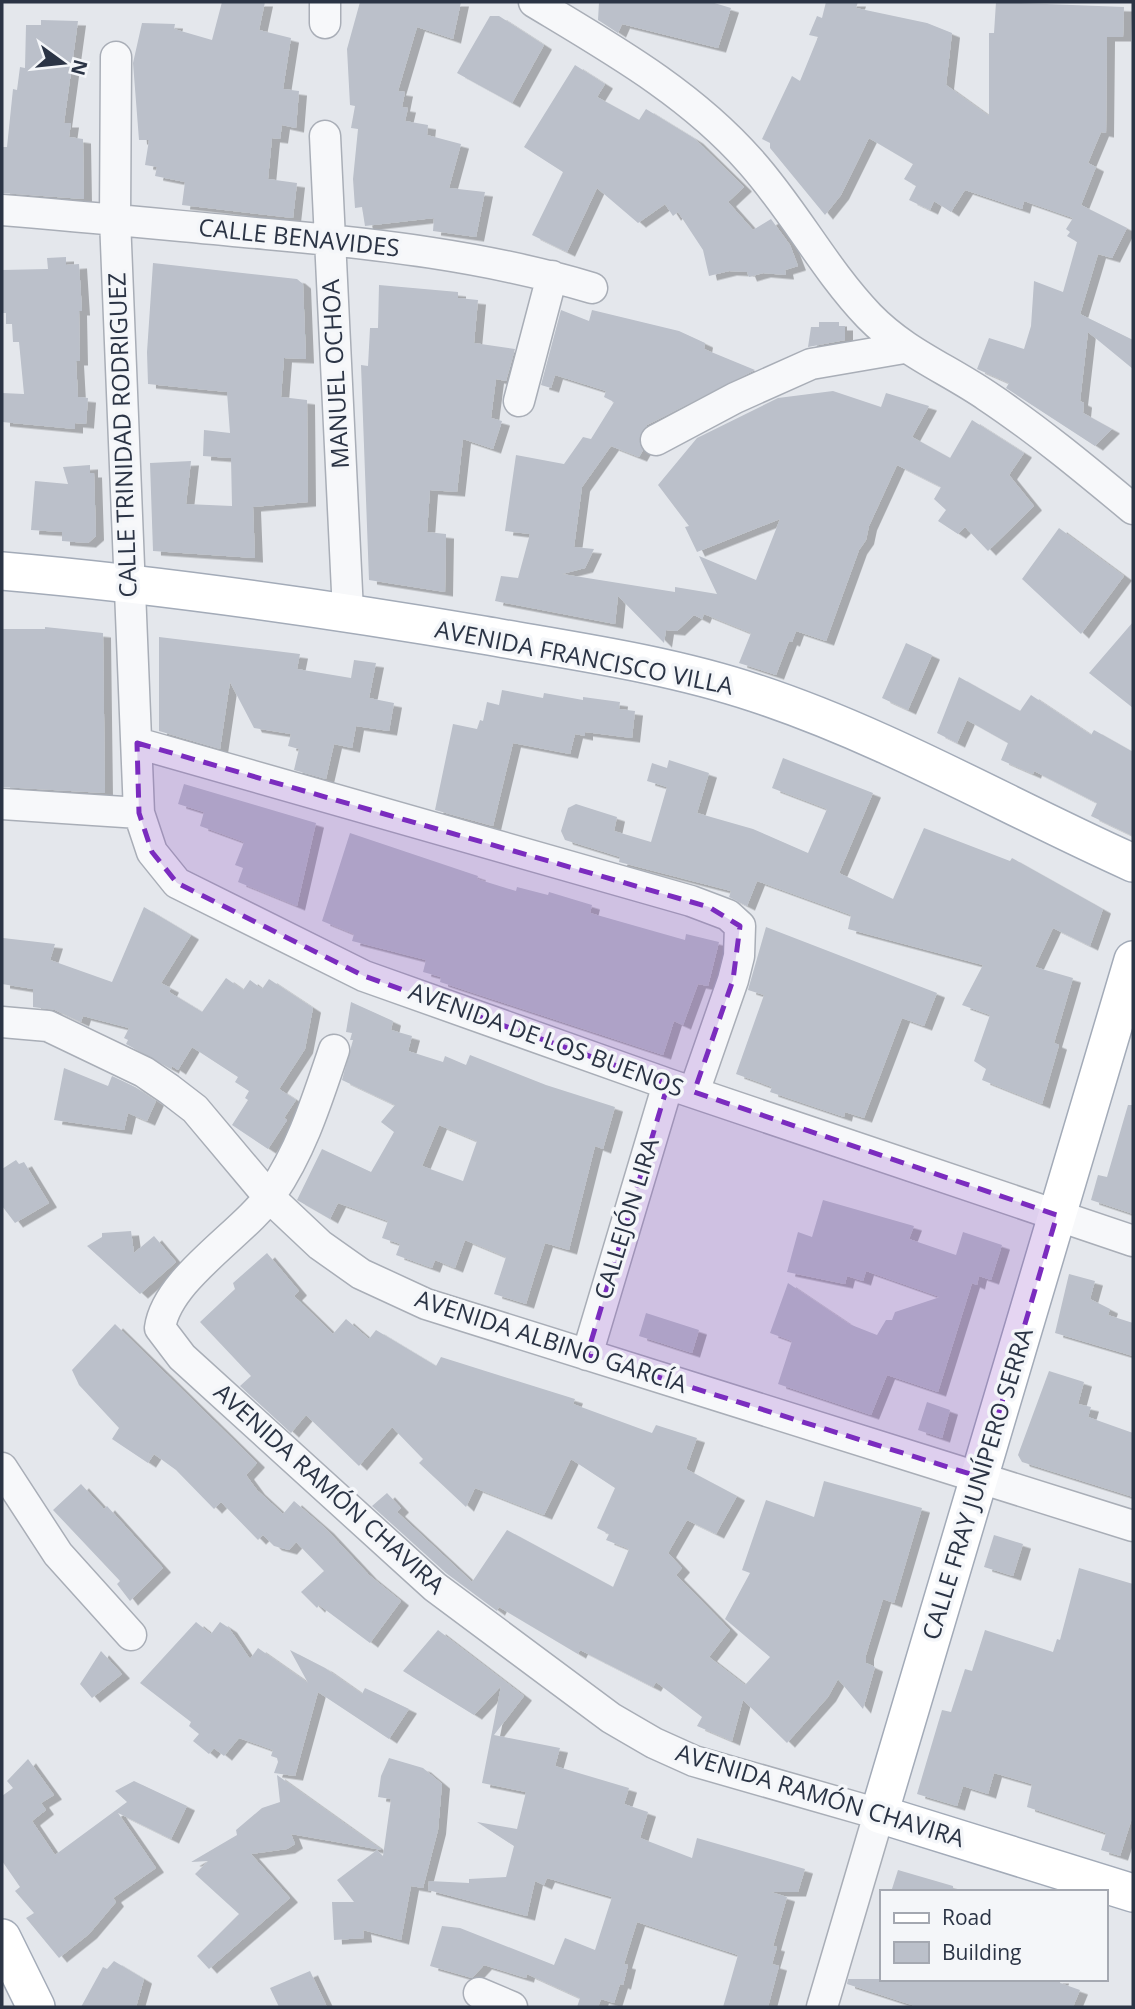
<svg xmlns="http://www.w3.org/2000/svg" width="1135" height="2009" viewBox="0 0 1135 2009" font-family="'Open Sans',sans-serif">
<defs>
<filter id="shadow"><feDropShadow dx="8" dy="4.5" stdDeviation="0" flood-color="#0004"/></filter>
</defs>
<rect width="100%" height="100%" fill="#e4e7ec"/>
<!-- building -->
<path fill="#bbc0ca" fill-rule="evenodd" filter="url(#shadow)" d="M222,2H265L259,30L291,38L283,89L299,91L296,128L282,125L280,139L272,138L268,179L297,183L293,218L182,205L185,182L155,176L157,167L145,165L149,140H139L133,63L142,23L175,24L174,29L212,40Z
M360,2H461L453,39L417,27L398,91L405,92L402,107L408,108L405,121L428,125L427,135L461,144L449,188L485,192L476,237L433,231L434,218L365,226L362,207L355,208L353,179L358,129L351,128L355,106L350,105L347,49Z
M599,2H711L731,8L718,48L622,24L618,33L598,20Z
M826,2H858L856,8L927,23L952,33L946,85L989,116V33H994L996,2L1124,7L1123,37H1107L1106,133L1101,132L1088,163L1096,167L1081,205L1127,228L1112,258L1098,254L1080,314L1133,340V369L1088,332L1080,401L1084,403L1083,413L1112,429L1095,446L1006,388L1009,383L977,369L989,338L1024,349L1031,326L1034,281L1063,292L1077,242L1067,236L1070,232L1066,229L1073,218L1024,201L1022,209L965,190L951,212L934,201L930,210L909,200L916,186L904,179L913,164L869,138L841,195L825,215L770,148V143L762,139L792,76L800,81L818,37L809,35L817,16L822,18Z
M490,16H499L544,45L512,103L457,73Z
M41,20L78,21L64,123H71L69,137L83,139L84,199L2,193V147H7L13,89L17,90L20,67L25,68L26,25H41Z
M575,65L605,84L597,97L639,120L646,109L695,139L744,187L728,202L753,230L771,219L790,245L798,266L785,270L786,275L763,273L749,277L747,272L729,271L709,276L703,250L678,212L673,216L665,204L638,223L597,188L567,252L532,235L563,172L524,147Z
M66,257V265L79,264L82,311H79L80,361H76L78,397L88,398L86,424L75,423V429L2,422V393L24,394L19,342H13L12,324H6V313H2V270L48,269L47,258Z
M153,263L297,279L303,284L306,359L284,358L281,397L307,400L308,502L253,507L255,558L153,551L150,463L191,461L186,504L232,506L231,458L203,456L204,430L230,433L227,392L148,384L147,352Z
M379,285L458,292V298L478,300L474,343L515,349L506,381L496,379L491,418L502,421L493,449L463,439L457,492L430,490L427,532L446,534L445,592L369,580L361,365L368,366L370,328H378Z
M561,310L589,321L592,310L679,331L705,343L704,349L755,370L647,425L639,439L643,450L639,457L611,446L582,487L574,547L594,549L585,568L562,574L675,592V587L717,594L699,556L756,580L780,519L697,552L685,527L689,526L658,485L697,438L778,398L833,391L881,407L886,393L929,406L912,437L950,458L972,420L1024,453L1009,475L1034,506L988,551L965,527L958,534L938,521L946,510L934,499L941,487L897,465L869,526L866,540L859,550L826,641L796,631L792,642L789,641L776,675L739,663L751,633L704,614L702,619L694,615L677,631L666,630L664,643L618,596L615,624L495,601L501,576L518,578L530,534L505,531L516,455L564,464L583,437L591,439L614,402L604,397L606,391L555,375L551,388L541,385Z
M819,322H839V326H845V340L808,347L811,327H819Z
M90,465V473H94L96,536L88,543L62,541V532L31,530L35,481L68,484L63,467Z
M1059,528L1124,576L1081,634L1022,579Z
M1133,622V708L1089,673Z
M45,627L103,633L105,793L2,787L3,629H45Z
M159,637L300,654L297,669L351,678L354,660L376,663L369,698L394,703L389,731L356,726L352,748L334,744L326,779L294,770L299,749L288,746L291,734L254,728L230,682L220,749L159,731Z
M906,643L932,655L908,710L882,698Z
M959,677L1020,711L1031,695L1091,735L1094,730L1133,752V836L1091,816L1097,803L1034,771L1033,774L1001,760L1008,743L967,720L957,743L937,733Z
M502,690L543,698L544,693L583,700V697L620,702L619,709L635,711L632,738L585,732V736L575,734L570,754L513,743L493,826L435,810L453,724L477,729L480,720L483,721L487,702L499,705Z
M783,758L873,793L839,873L893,899L924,828L1010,861L1012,858L1103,909L1090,946L1053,928L1035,967L1073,978L1054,1043L1059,1045L1042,1104L982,1080L986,1069L974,1061L990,1015L962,1005L983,965L848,929L851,915L757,881L747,906L729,897L731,891L619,862L620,857L565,840L561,831L568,808L576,804L617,817L614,831L651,842L667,787L647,781L652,763L667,768L669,760L709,773L697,813L753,829L808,853L827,809L772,788Z
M184,784L316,823L297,906L238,882L243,868L235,865L244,842L200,826L204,812L178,804Z
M350,833L478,876L477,879L516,891L517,887L548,895L549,892L592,905L590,913L685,940L686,934L719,942L708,986L698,984L683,1025L674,1021L663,1055L440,982L441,977L423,972L426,960L352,941L354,934L322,921Z
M144,907L191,935L161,983L171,988L169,992L202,1012L226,978L243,990L250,980L262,989L269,979L313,1008L305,1049L279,1089L296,1100L284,1118L287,1120L268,1149L232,1125L248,1100L245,1098L249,1091L235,1082L238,1077L192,1047L178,1070L172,1066L171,1069L126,1044L128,1040L124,1038L129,1028L83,1016L81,1022L55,1010L33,1007V989L2,984L3,938L55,944L50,960L112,982Z
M766,927L937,993L924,1026L902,1018L864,1118L845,1112L844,1117L770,1092L772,1087L736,1074L764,995L748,990Z
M351,1002L393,1021L391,1030L412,1036L408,1051L443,1062L445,1056L466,1065L470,1055L546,1085L615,1107L603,1149L595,1146L569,1250L545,1243L526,1304L494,1294L506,1257L465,1240L455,1268L435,1260L432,1268L396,1255L400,1244L382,1238L388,1221L338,1203L330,1219L297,1200L322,1149L371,1172L394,1132L381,1122L395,1105L342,1080L353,1040H350L352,1033L346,1032ZM439,1125L477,1141L463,1181L422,1166Z
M64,1068L108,1086L112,1076L135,1087L156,1101L147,1121L128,1113L124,1130L54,1120Z
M1128,1105H1133V1214L1091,1200L1098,1175L1107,1177Z
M16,1160L19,1164L24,1162L49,1203L15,1223L2,1206V1169Z
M823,1200L914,1226L909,1239L956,1255L963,1232L1002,1245L991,1280L979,1276L977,1285L972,1283L938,1392L887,1375L871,1415L778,1384L792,1341L770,1333L788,1283L849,1324L877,1335L886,1320H892L895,1312L940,1297L866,1271L863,1281L847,1276L845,1284L787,1272L798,1232L812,1237Z
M131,1231L134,1253L154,1236L176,1262L140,1294L87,1246L102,1237V1233Z
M267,1253L299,1291L294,1296L333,1334L346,1319L369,1339L376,1330L436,1366L441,1357L575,1399L573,1404L652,1433L656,1425L697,1438L686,1469L737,1496L716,1534L687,1520L668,1553L682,1568L676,1575L730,1630L709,1657L745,1685L770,1657L725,1619L750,1573L742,1570L766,1500L814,1517L824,1481L922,1508L894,1603L883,1599L866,1655V1663L875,1667L863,1709L838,1679L828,1697L787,1743L743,1700L732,1741L697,1726L702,1717L656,1682L653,1687L580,1650L578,1654L499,1607L497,1611L446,1573L372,1506L387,1493L401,1508L397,1512L472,1582L507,1530L613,1587L629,1549L606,1540L609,1534L597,1528L615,1488L571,1459L544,1515L475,1488L466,1507L419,1463L423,1459L392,1427L359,1466L306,1415L291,1433L240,1386L251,1376L200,1322L235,1289L233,1283Z
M1069,1274L1095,1281L1090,1299L1110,1309L1108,1315L1133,1323V1356L1055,1333Z
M646,1313L699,1330L692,1353L639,1336Z
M115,1324L257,1463L246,1475L257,1490L283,1514L294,1501L326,1529L369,1575L401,1601L370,1643L319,1605L317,1608L301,1592L324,1571L296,1542L289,1550L274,1546L263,1535L258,1540L221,1502L214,1509L176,1470L154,1454L148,1463L112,1439L119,1428L79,1385L72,1370Z
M1049,1371L1084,1382L1078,1404L1091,1407L1088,1417L1133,1433V1497L1022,1462L1018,1455Z
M927,1402L950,1410L942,1438L918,1430Z
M81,1484L104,1509L107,1506L163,1568L130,1601L117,1584L120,1581L53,1510Z
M994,1535L1023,1544L1013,1576L984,1567Z
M1079,1568L1133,1584V1815L1120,1856L1101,1850L1106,1833L1027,1807L1032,1784L994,1773L988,1794L963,1786L957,1806L917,1794L942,1710L951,1712L965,1669L972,1671L985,1630L1053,1652L1057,1639L1060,1640Z
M196,1622L211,1634L220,1622L229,1628L250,1659L258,1648L308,1683L290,1650L325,1668L362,1694L365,1688L409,1709L389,1739L318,1692L295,1776L274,1773L278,1762L277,1758L271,1756L273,1750L239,1738L224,1756L214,1748L209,1754L193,1741L199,1734L189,1726L191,1722L140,1683Z
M438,1630L524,1696L494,1735L560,1748L555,1766L629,1788L624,1804L648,1812L640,1838L692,1858L697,1838L805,1869L798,1892H771L787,1897L773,1946L777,1947L772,1964L779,1966L768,2007H723L738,1955L637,1922L624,1964L628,1965L623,1985L620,1984L614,2003L601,1999L598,2007H577L580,1998L527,1974L526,1978L484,1965L472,1978L430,1966L442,1926L460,1928L554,1965L565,1938L595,1950L612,1897L547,1878L544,1885L535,1881L527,1916L428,1890L429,1881L469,1883V1879L506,1877L514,1846L477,1822L517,1829L526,1792L482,1783L501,1686L474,1715L403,1671Z
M101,1651L122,1674L92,1698L80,1684Z
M389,1758L423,1768L442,1784L438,1830L423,1888L411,1886L401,1940L363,1930L364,1938L334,1940L332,1902H354L337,1880L377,1850L383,1856L391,1799L378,1797L381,1776Z
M28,1759L54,1795L41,1803L46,1810L32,1821L55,1855L127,1802L115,1791L134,1781L187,1806L171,1839L118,1813L156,1868L113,1898L116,1902L89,1934L59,1958L26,1918L34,1913L15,1891L20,1887L2,1861V1796L13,1788L7,1781Z
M277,1775L382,1850L291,1834L295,1844L287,1849L251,1854L290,1898L209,1969L197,1956L239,1914L195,1874L208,1861L191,1862L237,1835L236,1830L262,1808L280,1802Z
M898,1870L953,1886V1892H891Z
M114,1961L144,1979L136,2007H81L103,1967L107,1969Z
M310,1971L327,2007H279L270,1988Z
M848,1979H1061L1060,1983L1080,1990L1073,2007H918L847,1984Z"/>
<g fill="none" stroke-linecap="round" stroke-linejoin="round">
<defs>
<path id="minor" d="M534,2C612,49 690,93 750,161C794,210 824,269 869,316C905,353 946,368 987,396C1038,430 1086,470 1133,509
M325,23V2
M116,57L115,219L139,813L152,852L177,883L364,976L668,1084L1133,1241
M325,136L348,612
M2,210C90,217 179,226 267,234C377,244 486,256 592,288
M519,401L552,276
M656,440L735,398L811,364L904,348
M137,743L691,901L728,915L740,926L739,956L733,980L694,1092
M2,804L139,813
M2,1022L48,1026L144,1072L169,1089L195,1109L269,1197L320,1245L361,1274L426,1304L1133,1526
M334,1050C317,1100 302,1149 272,1193C244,1234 167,1278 160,1328L182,1357L435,1587L611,1718L654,1743L694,1761L879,1814L822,2007
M587,1355L668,1084
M2,1468L58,1554L131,1635
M479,1993L512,2007"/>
<path id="major" d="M2,571C163,585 323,608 483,635C573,651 668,664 755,693C886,736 1008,807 1133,863
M1133,960L879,1814L1133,1893
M2,1938L36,2007"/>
</defs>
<!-- minor casing -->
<use href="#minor" stroke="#a9aeb7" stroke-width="33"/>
<!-- major casing -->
<use href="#major" stroke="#a3abb8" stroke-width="40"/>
<!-- minor -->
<use href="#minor" stroke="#f7f8fa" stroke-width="30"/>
<!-- major -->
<use href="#major" stroke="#fff" stroke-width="37"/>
</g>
<!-- marked area -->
<path fill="#7b2cbf" fill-opacity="0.2" stroke="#7b2cbf" stroke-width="5" stroke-dasharray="14 9" stroke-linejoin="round" d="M137,743L709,907L740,926L733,980L694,1092L1057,1215L980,1477L587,1355L668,1084L364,976L177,883L152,852L139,813Z"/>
<g text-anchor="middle" stroke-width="7" stroke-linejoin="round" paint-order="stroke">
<!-- street labels -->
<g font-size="24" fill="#2b3445" stroke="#f4f6f9">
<text transform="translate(299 238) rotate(6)" y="8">CALLE BENAVIDES</text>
<text transform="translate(336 374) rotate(-93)" y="8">MANUEL OCHOA</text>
<text transform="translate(123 435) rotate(-92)" y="8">CALLE TRINIDAD RODRIGUEZ</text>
<text transform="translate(584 658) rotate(11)" y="8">AVENIDA FRANCISCO VILLA</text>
<text transform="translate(546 1040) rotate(20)" y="8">AVENIDA DE LOS BUENOS</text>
<text transform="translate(627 1219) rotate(-73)" y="8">CALLEJÓN LIRA</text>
<text transform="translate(551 1342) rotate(18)" y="8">AVENIDA ALBINO GARCÍA</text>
<text transform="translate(978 1484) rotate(-73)" y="8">CALLE FRAY JUNÍPERO SERRA</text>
<text transform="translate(329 1489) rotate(42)" y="8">AVENIDA RAMÓN CHAVIRA</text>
<text transform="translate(820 1796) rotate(17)" y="8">AVENIDA RAMÓN CHAVIRA</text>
</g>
</g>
<!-- border -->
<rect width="1135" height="2009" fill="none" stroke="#2b3445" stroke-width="7"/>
<!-- legend -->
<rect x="880" y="1890" width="228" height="91" fill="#f4f6f9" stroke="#a4a8b1" stroke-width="2"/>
<rect x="894" y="1913" width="35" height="10" fill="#ffffff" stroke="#a4a8b1" stroke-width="2"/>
<text x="942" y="1925" font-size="21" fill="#2b3445">Road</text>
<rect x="894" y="1942" width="35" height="21" fill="#bbc0ca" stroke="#a4a8b1" stroke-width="2"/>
<text x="942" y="1960" font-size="21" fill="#2b3445">Building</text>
<!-- north arrow -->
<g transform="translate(63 63) rotate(105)" stroke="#f4f6f9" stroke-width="5" paint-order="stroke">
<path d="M0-5L12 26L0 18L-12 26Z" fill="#2b3445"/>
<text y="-10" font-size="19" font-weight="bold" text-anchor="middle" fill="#2b3445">N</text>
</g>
</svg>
